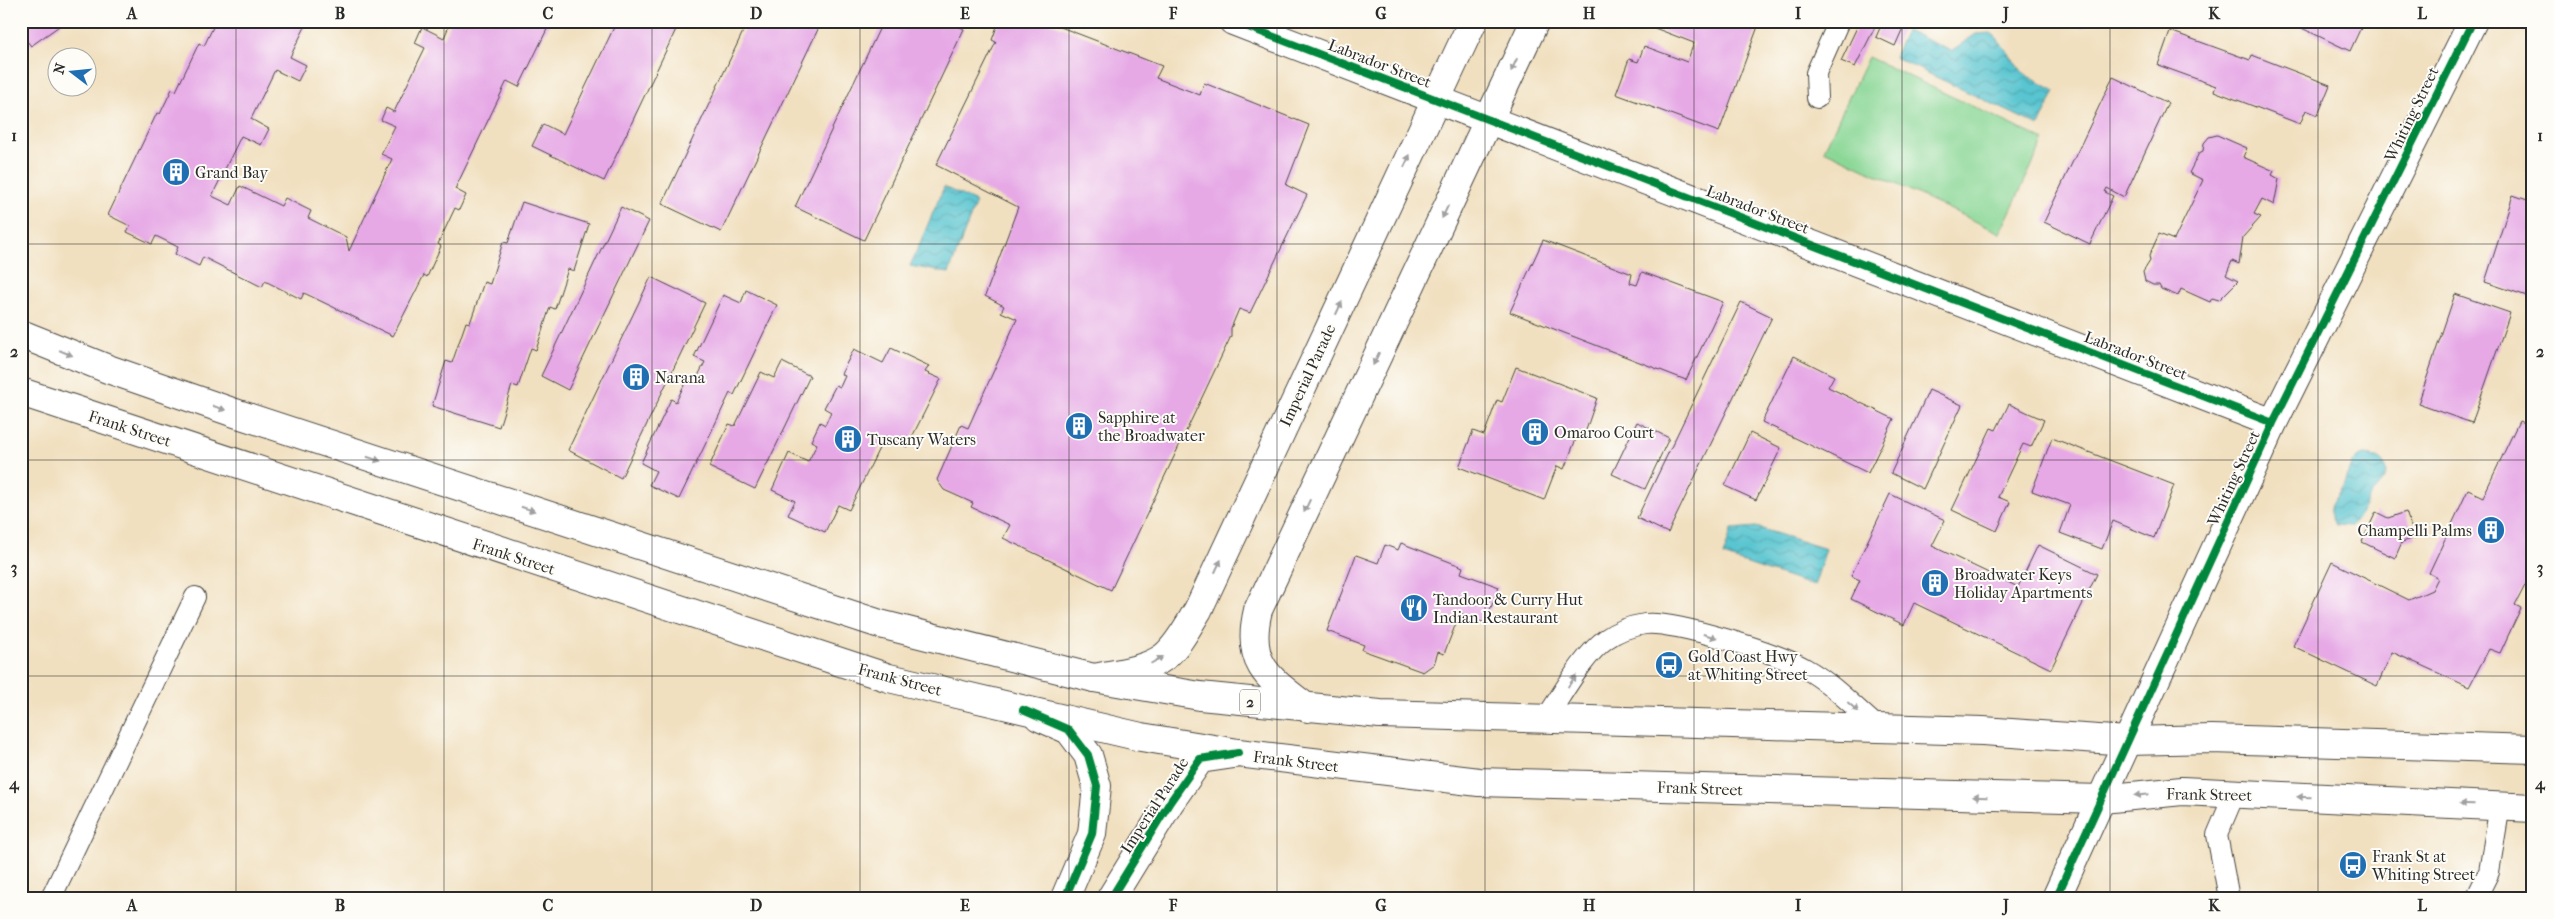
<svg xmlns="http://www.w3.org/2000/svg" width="2554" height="919" viewBox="0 0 2554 919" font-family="'IM FELL French Canon',serif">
<defs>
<pattern id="water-waves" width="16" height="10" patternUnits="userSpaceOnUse" patternTransform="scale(1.25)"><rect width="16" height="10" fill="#58c5d0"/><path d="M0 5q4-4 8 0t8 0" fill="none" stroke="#49a0a9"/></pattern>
</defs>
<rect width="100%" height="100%" fill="#fdfcf7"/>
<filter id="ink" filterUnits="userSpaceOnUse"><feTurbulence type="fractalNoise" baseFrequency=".02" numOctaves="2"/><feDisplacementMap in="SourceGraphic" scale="10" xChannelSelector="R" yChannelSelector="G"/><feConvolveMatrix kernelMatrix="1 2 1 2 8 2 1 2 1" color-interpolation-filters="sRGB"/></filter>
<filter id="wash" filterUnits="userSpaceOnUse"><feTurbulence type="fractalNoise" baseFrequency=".0096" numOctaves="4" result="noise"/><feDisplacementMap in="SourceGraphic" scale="20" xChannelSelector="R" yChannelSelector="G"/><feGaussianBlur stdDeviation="1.12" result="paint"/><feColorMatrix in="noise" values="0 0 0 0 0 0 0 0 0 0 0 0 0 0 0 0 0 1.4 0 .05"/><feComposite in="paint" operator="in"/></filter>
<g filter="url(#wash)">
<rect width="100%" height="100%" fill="#f1e0c0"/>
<!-- grass -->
<path fill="#8ad796" stroke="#5a8160" d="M1868,57L2044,140L2000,233L1824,150Z"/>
<!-- water -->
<path fill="url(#water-waves)" stroke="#42787e" d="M1906,30L1951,51L1976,34L1991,33L1997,38L2024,74L2055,91L2039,126L1894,57Z
M944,187L976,202L949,273L910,266Z
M2365,455C2373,456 2378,457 2383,463C2393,479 2374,488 2368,500C2362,510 2360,519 2351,526L2336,525C2320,505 2339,499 2346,481C2350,468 2350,459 2365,455Z
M1756,527L1826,549L1814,586L1723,556L1732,529Z"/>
<g id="blocks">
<!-- building -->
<path fill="#e6a9e6" d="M21,21H59L62,24L31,46L21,34Z
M216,21H308L290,57L306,65L298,81L275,70L251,119L269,129L261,145L241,136L212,196L231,205L240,186L281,206L285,198L311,211L308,218L346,237L349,251L392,159L381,154L395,126L381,120L386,108L394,112L425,48L415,43L422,27L444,38L451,21H551L519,87L507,81L455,189L466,195L459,210L455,208L438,244L441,246L427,277L424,275L393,336L304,293L301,299L265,281L262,287L203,257L199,266L175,254L178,247L156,236L152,244L127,232L130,226L108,215L157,113L160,114L172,89L176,91L199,43L204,46Z
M617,21H680L604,181L532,146L543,124L563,134Z
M748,21H822L721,232L662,204Z
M883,21H948L964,29L864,240L795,207Z
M999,21H1045L1162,66L1156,78L1200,95L1204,83L1309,125L1286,185L1307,195L1250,313L1239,309L1231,328V336L1111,590L1003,538L1010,525L971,507L973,503L944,490L937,480L961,425L968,428L1017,319L1001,312L1004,306L985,296L1018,207L936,165L996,42L992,40Z
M1654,21H1760L1719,132L1616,94L1629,59L1638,62L1644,46L1687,62L1694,43L1652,27Z
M1860,21H1878L1855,67L1841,61Z
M1883,21H1906L1895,46L1876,37Z
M2077,21H2093L2082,28Z
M2287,21H2364L2350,51Z
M2170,31L2250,60L2252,55L2330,85L2318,115L2306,110L2300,124L2214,91L2216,86L2158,65Z
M2113,77L2168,103L2124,197L2107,188L2105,192L2113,196L2090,244L2044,222Z
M2217,135L2247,148L2243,157L2274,171L2272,175L2279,179L2274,205L2262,199L2254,214L2261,217L2243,237L2239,264L2232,261L2226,275L2238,281L2219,300L2212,298L2210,302L2181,289L2178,296L2161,289L2159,285H2153L2145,281L2143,272L2150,261L2149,256L2159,234L2174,240L2203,180L2189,173L2199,153L2203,151L2204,143L2209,137Z
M2532,154H2533V171L2527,169Z
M2513,195L2533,202V298L2485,282Z
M522,202L589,224L574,271L568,269L555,309L550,307L536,350L531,348L518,387L512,385L499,427L432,406L446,361L452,363L466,322L470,323L484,282L490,284L503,242L508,243Z
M621,207L649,221L568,390L541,376Z
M1543,240L1632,274L1630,283L1637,285L1642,272L1723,302L1686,380L1510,312Z
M651,277L705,303L621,478L568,450Z
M746,290L777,305L734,395L730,393L679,499L649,485L656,471L641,463L671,399L676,402L688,377L696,380L705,362L694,357L723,295L741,303Z
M2455,294L2510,313L2472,423L2418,404Z
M1741,302L1772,317L1668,533L1637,518Z
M891,348L929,366L925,372L941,379L907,447L885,436L849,510L838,505L825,532L788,515L795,501L772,490L789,453L808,462L817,444L811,441L820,422L825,425L831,412L824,408L836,385L840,387L845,376L841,374L854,349L883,363Z
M1794,356L1834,376L1828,387L1894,419L1868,473L1762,422Z
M782,362L810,376L755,489L709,467L729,424L735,426L761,372L774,378Z
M1516,367L1597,398L1584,436L1578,434L1564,469L1557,466L1544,500L1459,467L1473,431L1484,435L1497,400L1502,402Z
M1929,390L1962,405L1923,489L1891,473Z
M2009,404L2044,420L2031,447L2023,444L1998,497L2010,502L1997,531L1952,510L1991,428L1996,430Z
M2519,421L2533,427V570L2515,605L2521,608L2500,653L2489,649L2469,687L2392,652L2377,686L2293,646L2332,562L2409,600L2432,590L2438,578L2429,573L2468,490L2483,497Z
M1637,422L1669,438L1645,489L1612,474Z
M1750,433L1781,448L1756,500L1725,486Z
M2052,438L2174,485L2154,538L2113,521L2102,549L2060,533L2070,505L2032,491Z
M1890,494L1945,520L1932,546L2018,587L2038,545L2097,574L2051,669L1914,603L1904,625L1851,599L1860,580L1851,576Z
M2376,512L2388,518L2406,512L2415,538L2402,542L2395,558L2362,542Z
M1401,543L1463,567L1461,573L1499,587L1485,623L1460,613L1444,654L1438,652L1434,664L1423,672L1362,650L1364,645L1327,631L1356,555L1378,563L1385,545L1398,550Z"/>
</g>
</g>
<g filter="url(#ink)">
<use href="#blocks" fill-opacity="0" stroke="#494641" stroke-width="1"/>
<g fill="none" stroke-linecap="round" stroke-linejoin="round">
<defs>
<path id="lane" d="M1817,98L1816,73L1839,21
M1544,721C1561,697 1583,655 1606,639C1617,631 1632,626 1645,624C1672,620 1782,654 1806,669C1833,684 1856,709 1880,729
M51,898L195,597
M2229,898L2217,835L2234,795
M2476,898L2489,872L2500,805"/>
<path id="street" d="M1233,21L2273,423
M1094,678C1116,673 1145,671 1164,657C1178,646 1188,626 1198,610L1473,21
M1307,708C1268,678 1245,664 1258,610L1535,21
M1039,717L1069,730L1088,755L1097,786L1092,834L1065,898
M1111,898L1170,802L1200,759L1234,754
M2056,898L2273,423L2473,21"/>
<path id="highway" d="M21,334L108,369L232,412L880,624L1094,678L1200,696L1380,714L1983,731L2128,741L2212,739L2533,749
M21,392L889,678L1141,737L1238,753L1479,782L2102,799L2182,791L2533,808"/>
</defs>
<!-- lane casing -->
<use href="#lane" stroke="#494641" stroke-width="22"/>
<!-- street casing -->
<use href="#street" stroke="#494641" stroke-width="30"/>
<!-- highway casing -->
<use href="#highway" stroke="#494641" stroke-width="30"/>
<!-- lane -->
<use href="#lane" stroke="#fff" stroke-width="20"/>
<!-- street -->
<use href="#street" stroke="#fff" stroke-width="28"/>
<!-- highway -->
<use href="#highway" stroke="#fff" stroke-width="28"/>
<defs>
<path id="cycleway" d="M1233,21L2273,423
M1023,710L1069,730L1088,755L1097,786L1092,834L1065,898
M1111,898L1170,802L1200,759L1238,753
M2056,898L2273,423L2473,21"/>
</defs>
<!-- cycleway casing -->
<use href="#cycleway" stroke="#fdfcf7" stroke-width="11"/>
<!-- cycleway -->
<use href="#cycleway" stroke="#00873e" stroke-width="8"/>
</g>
<!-- one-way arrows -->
<defs><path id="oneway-solid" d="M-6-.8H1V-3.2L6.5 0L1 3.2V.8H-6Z" transform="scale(1.25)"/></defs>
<g fill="#a0a0a0">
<use href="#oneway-solid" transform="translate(1514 65) rotate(115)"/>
<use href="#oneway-solid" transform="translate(1407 161) rotate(-65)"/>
<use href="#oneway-solid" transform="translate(1445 212) rotate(115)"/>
<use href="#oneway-solid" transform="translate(1339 308) rotate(-65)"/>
<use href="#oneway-solid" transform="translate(66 353) rotate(22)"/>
<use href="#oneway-solid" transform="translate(1376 359) rotate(115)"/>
<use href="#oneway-solid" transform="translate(219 408) rotate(19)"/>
<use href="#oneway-solid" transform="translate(374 459) rotate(18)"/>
<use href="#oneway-solid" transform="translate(1307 506) rotate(115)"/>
<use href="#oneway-solid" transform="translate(528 509) rotate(18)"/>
<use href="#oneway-solid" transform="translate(1218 566) rotate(-65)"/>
<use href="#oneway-solid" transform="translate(1710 636) rotate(15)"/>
<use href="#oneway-solid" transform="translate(1157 660) rotate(-30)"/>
<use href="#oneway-solid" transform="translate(1572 681) rotate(-55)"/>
<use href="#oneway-solid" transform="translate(1853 707) rotate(41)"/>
<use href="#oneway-solid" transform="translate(2142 795) rotate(174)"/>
<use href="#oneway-solid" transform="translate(1980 797) rotate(-179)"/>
<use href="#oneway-solid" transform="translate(2304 797) rotate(-178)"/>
<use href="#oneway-solid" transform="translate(2467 804) rotate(-178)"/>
</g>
</g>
<!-- grid -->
<path fill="none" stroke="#2b2b2b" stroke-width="1" stroke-opacity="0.55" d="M236,21V898M444,21V898M652,21V898M860,21V898M1069,21V898M1277,21V898M1485,21V898M1694,21V898M1902,21V898M2110,21V898M2318,21V898M21,244H2533M21,460H2533M21,676H2533"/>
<!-- icons -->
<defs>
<symbol id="building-disc" viewBox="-11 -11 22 22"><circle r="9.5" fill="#1f6fb2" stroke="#fdfcf7"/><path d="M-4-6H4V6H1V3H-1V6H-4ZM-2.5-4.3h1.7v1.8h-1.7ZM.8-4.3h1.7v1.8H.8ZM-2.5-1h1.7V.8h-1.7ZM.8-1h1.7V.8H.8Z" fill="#fff"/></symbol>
<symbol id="restaurant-disc" viewBox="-11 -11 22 22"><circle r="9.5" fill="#1f6fb2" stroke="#fdfcf7"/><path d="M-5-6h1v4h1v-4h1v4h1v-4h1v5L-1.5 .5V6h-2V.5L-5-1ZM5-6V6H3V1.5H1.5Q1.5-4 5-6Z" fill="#fff"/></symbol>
<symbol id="bus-disc" viewBox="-11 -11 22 22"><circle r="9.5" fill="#1f6fb2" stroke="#fdfcf7"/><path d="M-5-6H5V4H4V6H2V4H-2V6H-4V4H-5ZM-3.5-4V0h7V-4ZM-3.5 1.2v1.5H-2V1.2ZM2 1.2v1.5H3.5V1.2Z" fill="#fff"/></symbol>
</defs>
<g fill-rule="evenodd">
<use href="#building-disc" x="160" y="156" width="32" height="32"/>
<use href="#building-disc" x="620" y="361" width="32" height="32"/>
<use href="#building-disc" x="1063" y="410" width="32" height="32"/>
<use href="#building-disc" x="1519" y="416" width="32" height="32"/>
<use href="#building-disc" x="832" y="423" width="32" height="32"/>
<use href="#building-disc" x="2475" y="514" width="32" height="32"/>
<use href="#building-disc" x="1919" y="567" width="32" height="32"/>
<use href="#restaurant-disc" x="1398" y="592" width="32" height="32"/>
<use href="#bus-disc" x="1653" y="649" width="32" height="32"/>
<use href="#bus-disc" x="2337" y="849" width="32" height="32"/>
</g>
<g text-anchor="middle" stroke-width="4" stroke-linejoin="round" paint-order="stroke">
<!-- shield labels -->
<rect fill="#fdfcf7" stroke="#6a6a68" stroke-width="1" x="1240" y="689.5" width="20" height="25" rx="4"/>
<g font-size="15" font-weight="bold" fill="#2b2b2b">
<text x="1250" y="707">2</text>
</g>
<!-- street labels -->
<g font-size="16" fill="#2b2b2b" stroke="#fdfcf7">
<text transform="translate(1380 63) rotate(21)" y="6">Labrador Street</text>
<text transform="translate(2411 114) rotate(-64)" y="6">Whiting Street</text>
<text transform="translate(1758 209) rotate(21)" y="6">Labrador Street</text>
<text transform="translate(2136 355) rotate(21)" y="6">Labrador Street</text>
<text transform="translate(1307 375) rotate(-65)" y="6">Imperial Parade</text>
<text transform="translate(130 428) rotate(18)" y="6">Frank Street</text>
<text transform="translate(2233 478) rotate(-65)" y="6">Whiting Street</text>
<text transform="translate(514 556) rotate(18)" y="6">Frank Street</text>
<text transform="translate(900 679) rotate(15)" y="6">Frank Street</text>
<text transform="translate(1296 761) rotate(7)" y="6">Frank Street</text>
<text transform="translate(1700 788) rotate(2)" y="6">Frank Street</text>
<text transform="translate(2209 794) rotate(1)" y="6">Frank Street</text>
<text transform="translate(1154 805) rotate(-57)" y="6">Imperial Parade</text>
</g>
<!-- poi labels -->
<g font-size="16" fill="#2b2b2b" stroke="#fdfcf7" text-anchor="start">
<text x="195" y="178">Grand Bay</text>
<text x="655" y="383">Narana</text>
<text x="1098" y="423">Sapphire at<tspan x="1098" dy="18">the Broadwater</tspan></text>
<text x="1554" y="438">Omaroo Court</text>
<text x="867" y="445">Tuscany Waters</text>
<text x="2472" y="536" text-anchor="end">Champelli Palms</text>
<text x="1954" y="580">Broadwater Keys<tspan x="1954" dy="18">Holiday Apartments</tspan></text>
<text x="1433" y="605">Tandoor &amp; Curry Hut<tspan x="1433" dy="18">Indian Restaurant</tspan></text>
<text x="1688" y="662">Gold Coast Hwy<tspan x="1688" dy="18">at Whiting Street</tspan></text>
<text x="2372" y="862">Frank St at<tspan x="2372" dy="18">Whiting Street</tspan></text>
</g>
</g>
<!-- margin -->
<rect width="2554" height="919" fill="none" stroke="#fdfcf7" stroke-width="55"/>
<!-- north arrow -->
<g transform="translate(72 72) rotate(286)"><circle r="24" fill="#fdfcf7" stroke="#a9a8a5"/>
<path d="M0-4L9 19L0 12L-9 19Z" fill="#1f6fb2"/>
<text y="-8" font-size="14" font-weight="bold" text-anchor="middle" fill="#2b2b2b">N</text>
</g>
<rect x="28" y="28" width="2498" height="864" fill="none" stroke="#2b2b2b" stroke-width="2"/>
<g font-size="16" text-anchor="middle" font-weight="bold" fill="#2b2b2b">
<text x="132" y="19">A</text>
<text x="340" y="19">B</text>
<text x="548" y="19">C</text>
<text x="756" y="19">D</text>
<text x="965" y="19">E</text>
<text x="1173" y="19">F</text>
<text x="1381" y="19">G</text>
<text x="1589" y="19">H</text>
<text x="1798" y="19">I</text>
<text x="2006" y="19">J</text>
<text x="2214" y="19">K</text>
<text x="2422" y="19">L</text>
<text x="14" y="141">1</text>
<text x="2540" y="141">1</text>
<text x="14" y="357">2</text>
<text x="2540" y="357">2</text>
<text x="14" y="573">3</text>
<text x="2540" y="573">3</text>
<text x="14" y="789">4</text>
<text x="2540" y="789">4</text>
<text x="132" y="911">A</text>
<text x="340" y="911">B</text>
<text x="548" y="911">C</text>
<text x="756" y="911">D</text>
<text x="965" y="911">E</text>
<text x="1173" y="911">F</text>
<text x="1381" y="911">G</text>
<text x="1589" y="911">H</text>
<text x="1798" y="911">I</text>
<text x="2006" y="911">J</text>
<text x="2214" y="911">K</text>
<text x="2422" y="911">L</text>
</g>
</svg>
